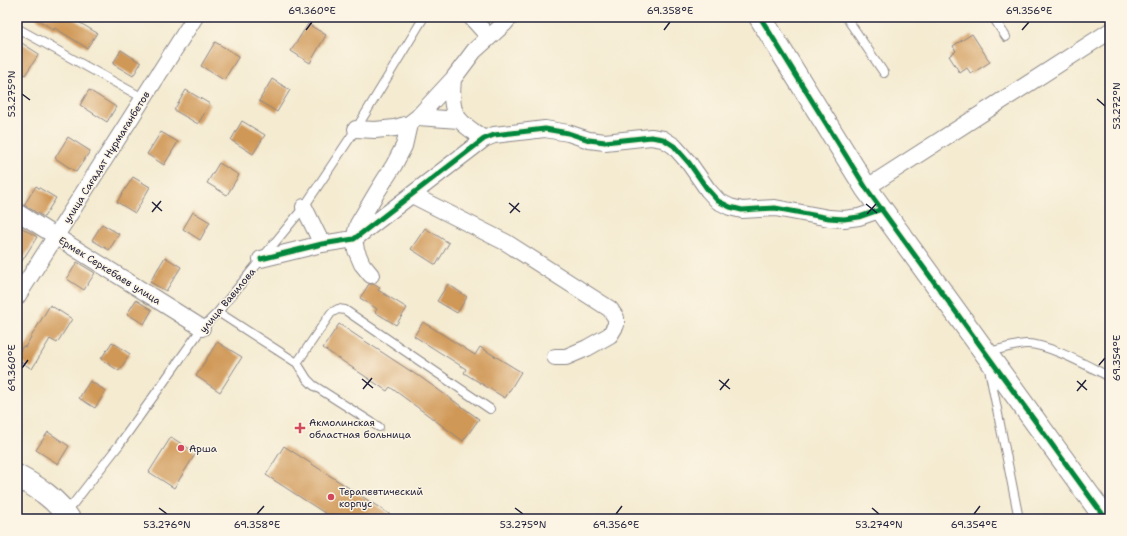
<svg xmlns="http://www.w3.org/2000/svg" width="1127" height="536" viewBox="0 0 1127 536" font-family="'Shantell Sans',sans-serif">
<rect width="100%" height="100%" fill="#fcf5e5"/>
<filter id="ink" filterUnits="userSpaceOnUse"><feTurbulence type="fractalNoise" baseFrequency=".025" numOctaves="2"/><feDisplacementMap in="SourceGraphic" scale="8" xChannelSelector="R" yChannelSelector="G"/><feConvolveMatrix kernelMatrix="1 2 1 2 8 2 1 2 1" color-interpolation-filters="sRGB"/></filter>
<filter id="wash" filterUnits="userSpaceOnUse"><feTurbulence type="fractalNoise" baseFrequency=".012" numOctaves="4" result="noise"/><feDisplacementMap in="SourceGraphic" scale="16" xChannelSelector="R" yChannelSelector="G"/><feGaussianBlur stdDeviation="0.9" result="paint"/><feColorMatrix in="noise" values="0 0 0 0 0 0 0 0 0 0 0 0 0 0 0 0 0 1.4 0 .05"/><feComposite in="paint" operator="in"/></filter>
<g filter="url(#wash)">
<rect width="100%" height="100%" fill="#f4ebd1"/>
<g id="blocks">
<!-- building -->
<path fill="#d09857" d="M34,17H70L97,33L87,48L55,28L54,30Z
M308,24L326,35L310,63L291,51Z
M972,34L990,62L971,74L967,68L960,73L949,56L956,51L953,46Z
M17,40L39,54L25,75L17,70Z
M215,42L239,56L224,80L201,66Z
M121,50L141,63L133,76L113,64Z
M272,79L290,90L277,112L259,101Z
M89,90L116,107L107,122L80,105Z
M186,90L210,104L198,124L174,110Z
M242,121L265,135L253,154L231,140Z
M161,132L178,142L164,165L147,154Z
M68,137L90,151L76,172L55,158Z
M219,163L239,175L227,195L207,183Z
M133,177L150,187L135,213L117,202Z
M36,186L56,198L44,217L24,205Z
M193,212L210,222L200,240L183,229Z
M102,224L119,234L109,250L92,240Z
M17,225L37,237L17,269Z
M425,228L449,243L436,265L411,249Z
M165,257L181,267L166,291L150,282Z
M77,262L95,273L84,290L67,279Z
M369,284H373L380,288L378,290L407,308L396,325L375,312L377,309L360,298Z
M448,284L467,297L457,313L437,301Z
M136,300L152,310L144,324L127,314Z
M50,305L72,319L57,343L50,339L32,369L17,359V356L23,346L25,347Z
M423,322L475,355L480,347L521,372L505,398L464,373L466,369L414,336Z
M339,324L418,376H419L479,419L463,441L390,387L387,391L323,348Z
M112,342L130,354L119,371L101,359Z
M217,342L242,357L220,392L196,376Z
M90,381L106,391L95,408L79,398Z
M48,432L69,446L58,464L36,450Z
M171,437L196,453L174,488L149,472Z
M284,446L397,519H334L266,475Z"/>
</g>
</g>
<g filter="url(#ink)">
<use href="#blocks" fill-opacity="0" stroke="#8b8686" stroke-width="1"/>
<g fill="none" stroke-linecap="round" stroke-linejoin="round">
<defs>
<path id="lane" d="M846,17L884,73
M993,17L1006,37
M17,28L143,98
M218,312L297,363L307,379L313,385L379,427
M987,353C1000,349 1013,345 1026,344C1047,343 1090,367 1110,377
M297,363L331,313L338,309L345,310L490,409
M989,369L1019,519
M66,513L119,445L202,328L218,312L304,207L356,129L424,17"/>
<path id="street" d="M471,17L489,37
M453,79C452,92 450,108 459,119C464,126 476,133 484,139
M418,117L459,120
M356,129L375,130L395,128L409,124L418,117L453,79L474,51L505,23L510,17
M866,188L1110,31
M412,195L507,243L610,309L616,318V325L610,335L587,348L566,357H555
M304,207L322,244
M17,212L202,328
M261,259L322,244L354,239L484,139L494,135L545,129L568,133L589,140L605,142L651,137L663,139L674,146L689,163L708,190L718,201L730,207L742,210L775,208L829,218L844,219L859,217L882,209
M371,275L362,264L356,250L354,239L358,224L377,192L394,165L404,146L409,124
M17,297L195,17"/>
<path id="secondary" d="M760,17L866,188L1106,519
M17,476C37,487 57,499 69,519"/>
</defs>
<!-- lane casing -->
<use href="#lane" stroke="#8b8686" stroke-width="10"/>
<!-- street casing -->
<use href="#street" stroke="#8b8686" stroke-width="18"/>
<!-- secondary casing -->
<use href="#secondary" stroke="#8b8686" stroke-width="24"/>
<!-- lane -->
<use href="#lane" stroke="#fff" stroke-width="8"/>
<!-- street -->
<use href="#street" stroke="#fff" stroke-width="16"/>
<!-- secondary -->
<use href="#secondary" stroke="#fff" stroke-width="22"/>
<defs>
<path id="cycleway" d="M760,17L866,188L1106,519
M261,259L322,244L354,239L484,139L494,135L545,129L568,133L589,140L605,142L651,137L663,139L674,146L689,163L708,190L718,201L730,207L742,210L775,208L829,218L844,219L859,217L882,209"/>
</defs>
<!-- cycleway casing -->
<use href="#cycleway" stroke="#fcf5e5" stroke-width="8"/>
<!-- cycleway -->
<use href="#cycleway" stroke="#00873e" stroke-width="5"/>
</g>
</g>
<!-- ticks -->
<path fill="none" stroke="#22223b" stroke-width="1.5" d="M306,30L312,22M664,30L670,22M1022,30L1029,22M22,94L30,100M1097,99L1105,106M152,202L162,211M509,203L520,212M866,204L877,213M152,212L161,201M510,213L519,203M867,214L876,204M1099,365L1105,358M22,368L28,360M362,379L373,388M719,380L730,389M1077,381L1087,390M363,389L372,378M720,390L729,379M1077,391L1086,380M159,508L167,514M515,508L523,514M872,508L879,514M257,514L264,506M616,514L622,506M974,514L980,506"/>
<!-- markers -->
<g fill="#d1495b" stroke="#fcf5e5" stroke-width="1.5">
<path d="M298 422h4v4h4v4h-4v4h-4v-4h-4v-4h4z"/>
<circle cx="181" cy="448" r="4"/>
<circle cx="331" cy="497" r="4"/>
</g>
<g text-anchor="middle" stroke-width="3" stroke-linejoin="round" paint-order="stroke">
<!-- street labels -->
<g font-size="10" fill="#22223b" stroke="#fcf5e5">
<text transform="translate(106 157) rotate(-58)" y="4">улица Сағадат Нұрмағанбетов</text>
<text transform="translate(110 270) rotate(32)" y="4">Ермек Серкебаев улица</text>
<text transform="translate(227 300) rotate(-50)" y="4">улица Вавилова</text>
</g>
<!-- poi labels -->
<g font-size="10" fill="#22223b" stroke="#fcf5e5" text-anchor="start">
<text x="309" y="426">Акмолинская<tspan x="309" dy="12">областная больница</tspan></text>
<text x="189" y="452">Арша</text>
<text x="339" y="495">Терапевтический<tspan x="339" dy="12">корпус</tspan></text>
</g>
</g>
<!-- margin -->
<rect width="1127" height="536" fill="none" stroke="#fcf5e5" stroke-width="44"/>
<rect x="22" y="22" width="1083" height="492" fill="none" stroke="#22223b" stroke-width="1.5"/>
<g font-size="10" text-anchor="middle" fill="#22223b">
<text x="312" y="14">69.360°E</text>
<text x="670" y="14">69.358°E</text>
<text x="1029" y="14">69.356°E</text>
<text transform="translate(11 94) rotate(-90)" y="4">53.275°N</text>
<text transform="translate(1116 106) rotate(-90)" y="4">53.272°N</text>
<text transform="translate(1116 358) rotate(-90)" y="4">69.354°E</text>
<text transform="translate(11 368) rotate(-90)" y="4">69.360°E</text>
<text x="167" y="528">53.276°N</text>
<text x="257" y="528">69.358°E</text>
<text x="523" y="528">53.275°N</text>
<text x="616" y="528">69.356°E</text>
<text x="879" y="528">53.274°N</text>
<text x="974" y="528">69.354°E</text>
</g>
</svg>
